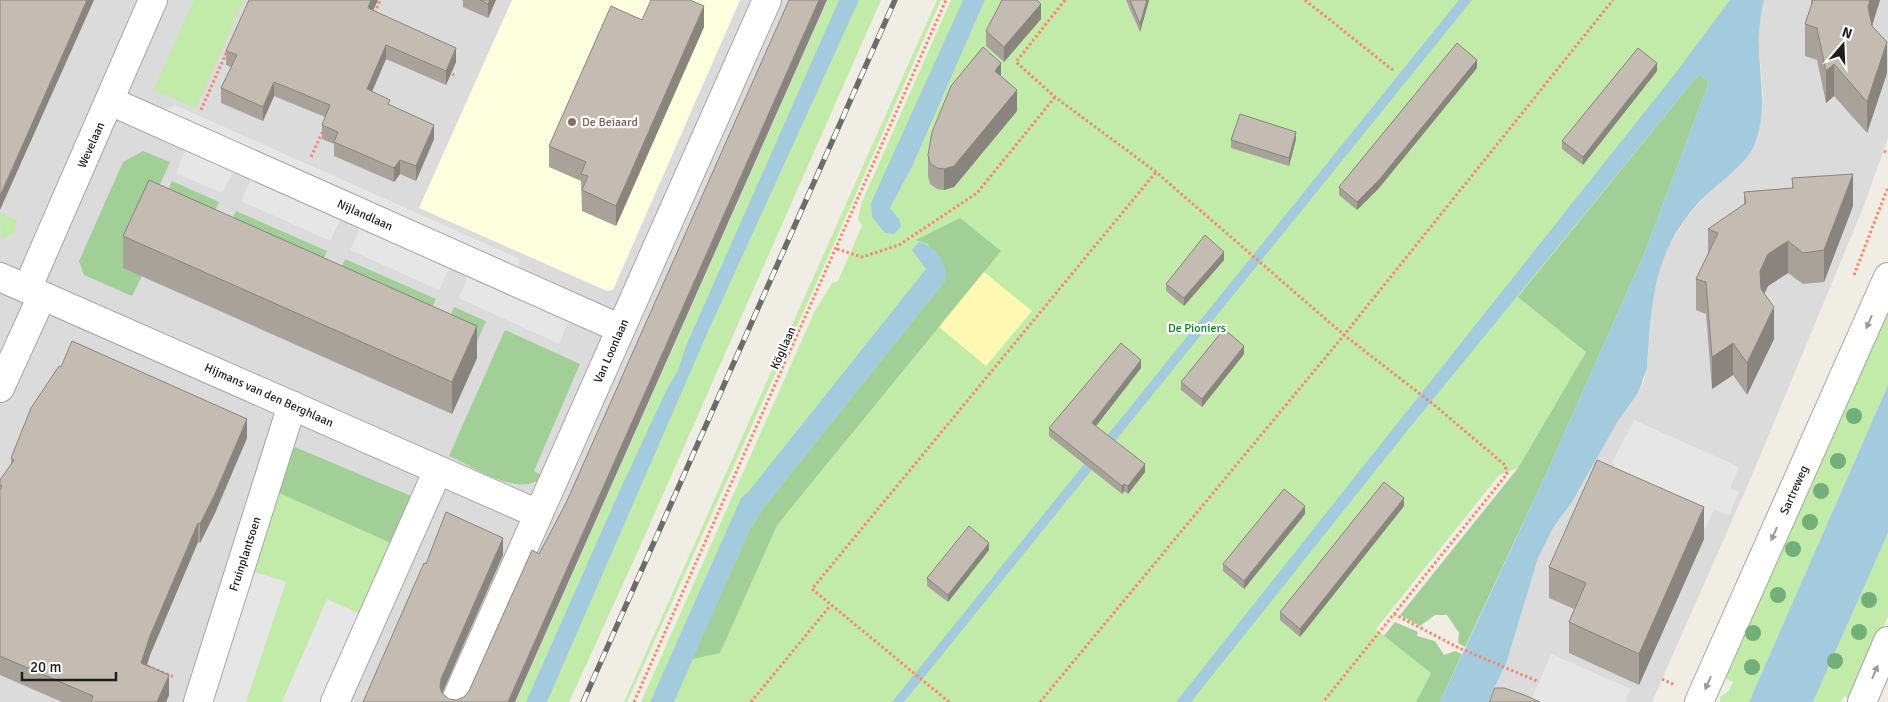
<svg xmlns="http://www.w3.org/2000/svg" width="1888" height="702" viewBox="0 0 1888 702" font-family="Signika,sans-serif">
<rect width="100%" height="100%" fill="#efede4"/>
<!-- residential -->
<path fill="#dcdbdb" d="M0,0H873L562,702H0Z
M1764,0H1888V138L1863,208L1753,473L1652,702H1488L1507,661L1538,558L1553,528L1572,502L1618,421L1638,393L1644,380L1647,367L1654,284L1662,257L1686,218L1701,201L1763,95L1759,48V21Z"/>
<!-- education -->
<path fill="#fbffdd" d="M512,0H740L613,290L607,291L419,208Z"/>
<!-- grass -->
<path fill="#c2eaa9" d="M194,0H244L196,108L153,90Z
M828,0H839L686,346L678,370L666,391L620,490L526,702H516Z
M859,0H881L638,551L569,702H547L710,327Z
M937,0H941L833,246L627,702H624Z
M951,0H963L871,209L890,208L912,167L985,0H1733L1709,82L1586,352L1518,468L1499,475L1376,629L1431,673L1416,702H674L692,659L749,491L741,498L650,702H641L814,313L832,283L838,281L862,226L858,219L862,202Z
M0,213L18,221L13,234L1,238Z
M1888,295V385L1749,702H1720V697L1728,692L1733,682L1721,676Z
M277,492L391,543L360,614L327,599L282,702H246L286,582L252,571Z
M1888,533V616L1851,699L1844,696L1841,702H1813Z"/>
<!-- forest -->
<path fill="#a2cf98" d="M1700,75L1709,82L1645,252L1547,472L1465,647L1458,643L1459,633L1447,615H1435L1420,626L1400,615L1518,468L1586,352L1518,297L1695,79Z
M143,151L170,162L123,267L142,276L132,296L84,275L79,261L123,162Z
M172,181L219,202L209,224L162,203Z
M236,211L327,251L318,272L227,231Z
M960,218L1001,251L777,525L720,653L692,659L750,529L765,506L945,281L928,244L916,240Z
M345,259L436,299L427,320L336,280Z
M454,307L486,321L475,346L445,328Z
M505,330L580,364L534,471L543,476C521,500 473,466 449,456Z
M295,447L411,496L391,543L277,492L289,455Z
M1395,622L1418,632L1417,636L1435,641L1444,655L1455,651L1462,654L1440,702H1416L1431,673L1384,636Z"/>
<!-- sand -->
<path fill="#fff8b2" d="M984,272L1032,311L986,366L939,327Z"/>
<!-- parking -->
<path fill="#e6e6e6" d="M175,105L520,259L518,268L164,110Z
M185,151L233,172L222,193L176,173Z
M249,179L342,221L339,222L330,241L241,201L250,182Z
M358,228L451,269L448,271L439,290L350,250L359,231Z
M466,276L570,323L567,324L559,344L459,298L467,279Z
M1634,420L1737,466L1739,468L1730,488L1739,492L1729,515L1714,509L1705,529L1606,485L1614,464L1612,463Z
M252,571L286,582L246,702H210Z
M327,599L360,614L320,702H282Z
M1551,654L1631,689L1625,702H1530Z"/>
<!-- water -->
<path fill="#a4cadd" d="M839,0H859L710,327L547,702H526L620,490L666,391L678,370L686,346Z
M963,0H985L912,167L890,208L899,219L901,226L894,234L885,233L872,217L871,203Z
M1459,0H1472L904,702H892Z
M1730,0H1764C1760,16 1758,32 1759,49C1760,81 1767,112 1755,143C1748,164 1715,185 1700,201C1652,253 1652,301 1647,368L1638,393L1618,421L1572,502L1553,528L1538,558L1507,661L1488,702H1440L1547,472L1645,252L1709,82L1700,75L1695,79L1407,431L1191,702H1176L1674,75Z
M919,242C936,246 949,264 945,281L765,506L750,529L674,702H650L741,498L749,491L926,269L912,250Z
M1888,385V533L1813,702H1749Z"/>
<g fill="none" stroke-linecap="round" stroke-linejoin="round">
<defs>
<path id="minor" d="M110,101L621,329
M0,277L538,514
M27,289L153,0
M0,388L42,296
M198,702L292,405
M335,702L438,470
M455,702L767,0"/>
<path id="tertiary" d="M1699,702L1888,277
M1862,702L1888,641"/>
</defs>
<!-- minor casing -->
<use href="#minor" stroke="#a5a5a5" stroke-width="30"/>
<!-- tertiary casing -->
<use href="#tertiary" stroke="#a5a5a5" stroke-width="30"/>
<!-- path -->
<path stroke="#fa896a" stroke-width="3" stroke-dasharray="2.5 2.5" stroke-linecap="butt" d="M1065,0L1016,62L1055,97L1156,172L1344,335L1433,404L1505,465L1507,474L1323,702
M1305,0L1394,71
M375,13L380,0
M448,72L454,75
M201,110L228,49
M1884,151L1888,153
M311,157L323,131
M837,249L862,257L899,245L977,193L1055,97
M1854,275L1888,187
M1394,614L1457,647L1539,682
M143,664L174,677
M1662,679L1675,685
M634,702L946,0
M751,702L830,606
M949,702L812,589L1156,172
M1040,702L1344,335L1613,0"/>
<!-- minor -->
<use href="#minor" stroke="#fff" stroke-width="28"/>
<!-- tertiary -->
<use href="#tertiary" stroke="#fff" stroke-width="28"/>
<defs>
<path id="rail" d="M583,702L895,0"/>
</defs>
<!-- rail casing -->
<use href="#rail" stroke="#6c6c6c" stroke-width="5.5"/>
<!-- rail -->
<use href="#rail" stroke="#fff" stroke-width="4" stroke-dasharray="11" stroke-linecap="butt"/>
</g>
<!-- trees -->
<g fill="#72af79">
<circle cx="1854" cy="416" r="8"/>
<circle cx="1838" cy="461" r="8"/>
<circle cx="1821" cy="491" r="8"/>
<circle cx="1810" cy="522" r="8"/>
<circle cx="1793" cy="549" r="8"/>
<circle cx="1778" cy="595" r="8"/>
<circle cx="1869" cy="600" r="8"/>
<circle cx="1859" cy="632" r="8"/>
<circle cx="1753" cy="633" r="8"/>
<circle cx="1835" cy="661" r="8"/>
<circle cx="1752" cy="667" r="8"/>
</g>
<!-- wall -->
<path fill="#a9a29a" d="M461,0H496L488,18L463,7V1Z
M1126,0H1149L1140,32Z
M1811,0H1880L1872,26L1887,73L1867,133L1834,96L1826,103L1817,60L1805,56V24L1811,6Z
M373,10L456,62L446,85L386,59L372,92L390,105L434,139L416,181L400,174L394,182L334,156V144L322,139V125L325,117L274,96L263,121L221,103V88L231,67L226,65V51Z
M1041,19L1004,62L986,46V31Z
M642,20L704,27L616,226L582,211L581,181L549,167V146Z
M1477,68L1379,188L1357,210L1339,195V187Z
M1657,71L1583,165L1562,149V141Z
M1001,76L1017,111L954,187L944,190L937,189L930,184L928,176V155Z
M1296,139L1289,166L1231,148V140Z
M1792,178L1853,206L1824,282L1803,284L1788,273L1768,286L1765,293L1774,339L1747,395L1733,375L1712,389L1706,314L1696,310V279L1708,253V229L1744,205V192L1792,189Z
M123,236L477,358L452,414L123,268Z
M1224,260L1184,306L1166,291V284Z
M1244,354L1202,407L1181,390V382Z
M1141,368L1096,426L1145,472L1128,494L1124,491L1122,494L1049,436V428Z
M247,438L215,513L200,543L198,542L150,655L147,666L169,695L166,702H62L0,675V480L11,466V458Z
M1404,506L1300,637L1280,620V612Z
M1305,514L1244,589L1223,571V564Z
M1704,539L1639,685L1569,653V622L1574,609L1549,598V567Z
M989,550L948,602L927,586V578Z"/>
<!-- shaded-wall -->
<path fill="#89847d" d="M87,0H94L0,210V196Z
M371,0H378L368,22V8Z
M490,0H496L488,18V4Z
M819,0H827L515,702H508Z
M1147,0H1149L1140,32V24Z
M1870,0H1880L1868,39V7Z
M1041,4V19L1004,62V47Z
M704,6V27L616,226V206Z
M1887,42V73L1867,133V102Z
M386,45V59L367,103V89Z
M456,48V62L446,85V71Z
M1477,60V68L1379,188L1357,210V202Z
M1001,63V84L995,71Z
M1657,63V71L1583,165V157Z
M1834,64V96L1826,103V71Z
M274,82V96L263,121V107Z
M1017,90V111L954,187L944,190V169Z
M434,125V139L416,181V166Z
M1296,132V139L1289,166V158Z
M400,160V174L394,182V168Z
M1853,174V206L1824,282V250Z
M1788,241V273L1768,286L1760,302V271L1768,254Z
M1224,252V260L1184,306V298Z
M1774,307V339L1747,395V363Z
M477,326V358L452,414V382Z
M1733,343V375L1712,389V357Z
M1244,346V354L1202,407V399Z
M1141,360V368L1092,431V423Z
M247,419V438L215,513L200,543V524Z
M1145,464V472L1128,494V486Z
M1124,484V491L1122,494V486Z
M1404,498V506L1300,637V629Z
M1305,506V514L1244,589V581Z
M1704,507V539L1639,685V654Z
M198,523V542L150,655L141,682V663L150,636Z
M503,538V555L441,696L440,687L441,679Z
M989,543V550L948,602V595Z
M169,675V695L166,702H157Z"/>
<!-- building -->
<path fill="#c4bcb3" stroke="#89847d" d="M0,0H87L0,196Z
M249,0H371L368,8L456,48L446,71L386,45L367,89L390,100L388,104L434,125L416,166L400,160L394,168L334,142L338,132L322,125L330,105L274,82L263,107L221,88L237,55L226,51Z
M480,0H490L488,4Z
M651,0H690L704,6L616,206L582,190L588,176L581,174L586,162L549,146L611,6L642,20Z
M789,0H819L508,702H363L424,563L426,564L446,512L503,538L441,679L440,687L442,693L449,699L457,700L464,697L469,691L532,550L539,554L566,503Z
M1002,0H1037L1041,4L1004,47L986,31Z
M1130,0H1147L1140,24Z
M1813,0H1870L1868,7L1872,26L1887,42L1867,102L1834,64L1826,71L1817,28L1805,24Z
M1457,43L1477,60L1379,180L1357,202L1339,187Z
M983,47L1001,63L995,71L1017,90L954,166L944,169L937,168L930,163L928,155L932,132L951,86Z
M1638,48L1657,63L1583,157L1562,141Z
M1240,114L1296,132L1289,158L1231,140Z
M1853,174L1824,250L1803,253L1788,241L1768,254L1760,271L1761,289L1774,307L1747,363L1733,343L1712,357L1706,282L1696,279L1718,233L1708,229L1746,203L1744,192L1793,188L1792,178Z
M149,180L477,326L452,382L123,236Z
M1205,235L1224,252L1184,298L1166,284Z
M1224,329L1244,346L1202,399L1181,382Z
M72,341L247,419L215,494L200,524L198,523L150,636L141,663L169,675L157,702H91L93,696L0,656V489L2,486L0,485V480L14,460L11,458L31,408L59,366L61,367Z
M1121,343L1141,360L1092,423L1145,464L1128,486L1124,484L1122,486L1049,428Z
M1597,460L1704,507L1639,654L1569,622L1586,583L1549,567Z
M1384,482L1404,498L1300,629L1280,612Z
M1284,489L1305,506L1244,581L1223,564Z
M969,526L989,543L948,595L927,578Z
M1495,688H1504L1522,694L1540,702H1489Z"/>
<!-- one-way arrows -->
<defs><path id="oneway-solid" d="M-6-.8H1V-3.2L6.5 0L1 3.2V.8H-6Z" transform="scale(1.25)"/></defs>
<g fill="#9a9a9a">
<use href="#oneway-solid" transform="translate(1869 322) rotate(113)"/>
<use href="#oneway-solid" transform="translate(1774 534) rotate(114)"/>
<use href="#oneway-solid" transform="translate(1875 672) rotate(-67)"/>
<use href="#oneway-solid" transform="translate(1708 683) rotate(114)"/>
</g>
<!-- markers -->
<circle fill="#8d6e63" stroke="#fff" stroke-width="2" cx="572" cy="122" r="5"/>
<g text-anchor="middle" stroke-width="4.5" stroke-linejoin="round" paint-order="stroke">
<!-- education labels -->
<g font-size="12" fill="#785e54" stroke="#fff" text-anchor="start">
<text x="582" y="126">De Beiaard</text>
</g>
<!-- street labels -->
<g font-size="12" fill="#1e1e1e" stroke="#fff">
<text transform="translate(91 145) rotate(-66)" y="4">Wevelaan</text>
<text transform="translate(365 215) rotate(24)" y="4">Nijlandlaan</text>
<text transform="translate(783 348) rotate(-66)" y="4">Kögllaan</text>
<text transform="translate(611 351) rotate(-66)" y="4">Van Loonlaan</text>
<text transform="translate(269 395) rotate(24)" y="4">Hijmans van den Berghlaan</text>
<text transform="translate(1794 490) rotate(-66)" y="4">Sartreweg</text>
<text transform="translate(245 554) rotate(-72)" y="4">Fruinplantsoen</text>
</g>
<!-- park labels -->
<g font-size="12" fill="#0b7d22" stroke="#fff">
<text x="1197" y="332">De Pioniers</text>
</g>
</g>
<!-- north arrow -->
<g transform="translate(1843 45) rotate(19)" stroke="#ffffff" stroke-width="4" paint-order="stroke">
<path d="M0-4L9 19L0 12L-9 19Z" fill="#1e1e1e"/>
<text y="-8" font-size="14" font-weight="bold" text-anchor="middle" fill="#1e1e1e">N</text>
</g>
<!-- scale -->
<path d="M22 672v8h94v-8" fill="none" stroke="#1e1e1e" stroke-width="2.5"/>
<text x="30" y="672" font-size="15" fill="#1e1e1e" stroke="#ffffff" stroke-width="4" paint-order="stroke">20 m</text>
</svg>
